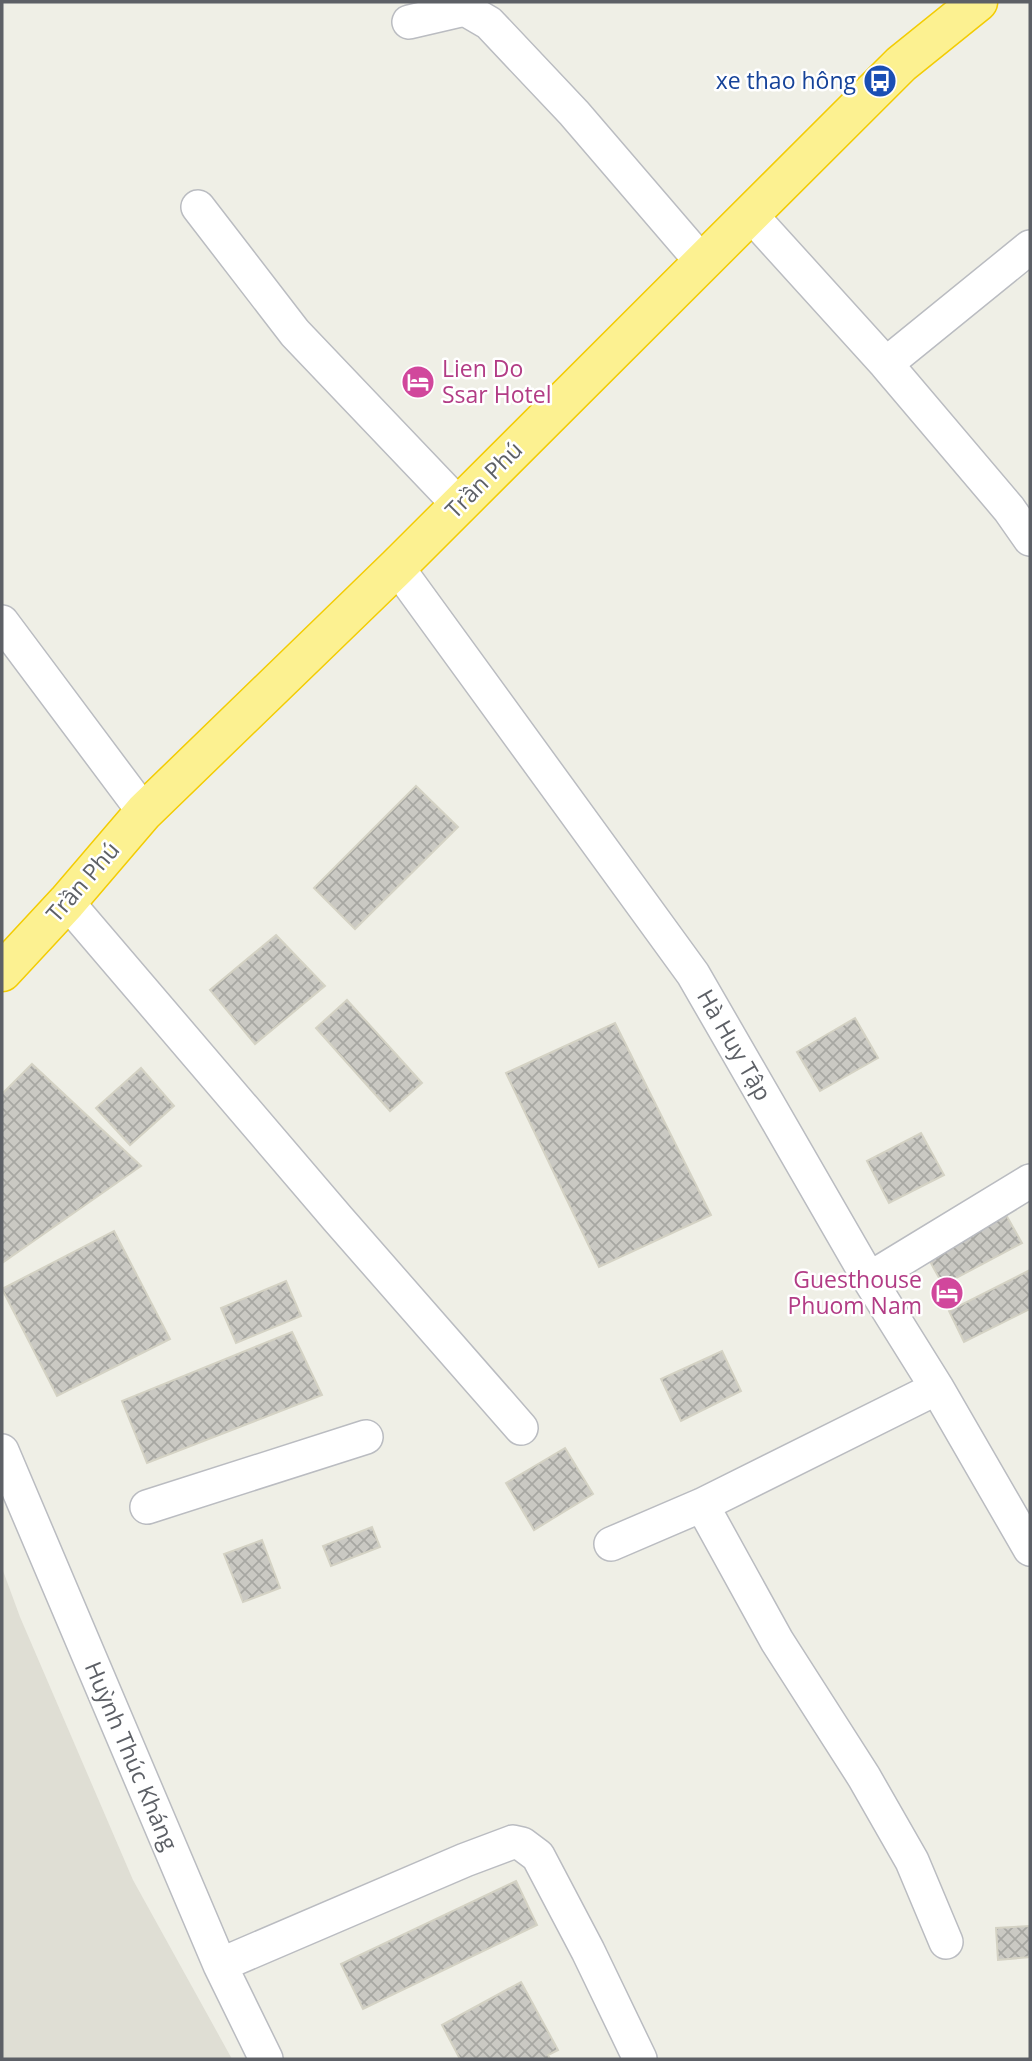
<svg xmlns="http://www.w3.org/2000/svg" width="1032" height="2061" viewBox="0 0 1032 2061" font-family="'Open Sans',sans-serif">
<defs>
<pattern id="building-cross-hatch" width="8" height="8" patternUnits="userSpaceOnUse" patternTransform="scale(1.75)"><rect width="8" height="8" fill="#cac9c3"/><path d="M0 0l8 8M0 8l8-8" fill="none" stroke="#a7a7a2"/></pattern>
</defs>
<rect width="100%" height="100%" fill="#efefe6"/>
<!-- education -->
<path fill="#dfded4" d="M2,1568L20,1617L133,1880L232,2059H2Z"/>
<!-- building -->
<path fill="url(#building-cross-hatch)" stroke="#d4d2c4" stroke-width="2" d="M416,786L458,827L355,929L314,888Z
M276,935L325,986L255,1044L210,990Z
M347,1000L422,1083L390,1111L316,1028Z
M855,1018L878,1058L820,1091L797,1052Z
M615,1023L711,1215L599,1267L506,1073Z
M32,1064L141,1166L2,1263V1094Z
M141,1068L174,1106L130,1145L96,1108Z
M921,1133L944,1175L889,1203L867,1161Z
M1005,1213L1022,1243L943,1285L927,1256Z
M114,1231L170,1339L57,1396L2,1289Z
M1030,1270V1309L964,1342L949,1311Z
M286,1281L301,1316L236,1343L221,1308Z
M292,1332L322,1395L147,1463L122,1401Z
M722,1351L741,1391L681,1421L661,1379Z
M565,1448L593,1494L534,1530L506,1483Z
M372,1527L380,1547L331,1566L323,1546Z
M262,1540L280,1588L243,1602L224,1554Z
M516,1881L537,1925L363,2009L341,1964Z
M1030,1926V1957L998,1960L996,1928Z
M521,1982L558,2050L548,2055L550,2059H460L442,2025Z"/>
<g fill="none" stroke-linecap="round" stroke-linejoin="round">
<defs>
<path id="minor" d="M409,22L465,9L489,23L574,113L702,262
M198,207L295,333L459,505
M750,214L886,364L1009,509L1030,539
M886,364L1030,247
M397,567L693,974L869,1279L937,1388L1030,1549
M2,622L144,812
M67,902L338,1219L521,1428
M869,1279L1030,1181
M2,1451L220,1965L266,2059
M702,1505L777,1641L864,1777L912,1861L946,1942
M147,1507L366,1437
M611,1544L702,1505L937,1388
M220,1965L465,1860L513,1842L522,1844L538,1856L588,1951L640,2059"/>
<path id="highway" d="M2,972L67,902L144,812L397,567L901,64L978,2"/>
</defs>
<!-- minor casing -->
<use href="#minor" stroke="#babcc1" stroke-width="36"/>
<!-- highway casing -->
<use href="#highway" stroke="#f3cc03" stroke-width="41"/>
<!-- minor -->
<use href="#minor" stroke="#fff" stroke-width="33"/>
<!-- highway -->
<use href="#highway" stroke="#fcf191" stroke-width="38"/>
</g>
<!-- icons -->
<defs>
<symbol id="bus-disc" viewBox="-11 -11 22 22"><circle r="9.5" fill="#1a4fb4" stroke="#fff"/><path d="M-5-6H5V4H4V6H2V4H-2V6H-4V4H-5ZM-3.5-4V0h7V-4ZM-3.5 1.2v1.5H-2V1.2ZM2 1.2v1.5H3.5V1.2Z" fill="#fff"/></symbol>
<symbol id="hotel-disc" viewBox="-11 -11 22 22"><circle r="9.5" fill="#d1479c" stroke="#fff"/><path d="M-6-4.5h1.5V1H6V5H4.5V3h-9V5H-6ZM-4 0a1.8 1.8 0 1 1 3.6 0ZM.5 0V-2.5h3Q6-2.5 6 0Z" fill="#fff"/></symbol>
</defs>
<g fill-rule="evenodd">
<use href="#bus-disc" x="861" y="62" width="38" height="38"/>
<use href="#hotel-disc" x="399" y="363" width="38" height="38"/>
<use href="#hotel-disc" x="928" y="1274" width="38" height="38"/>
</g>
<g text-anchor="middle" stroke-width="5" stroke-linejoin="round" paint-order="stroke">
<!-- transit labels -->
<g font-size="23" fill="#164399" stroke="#fff" text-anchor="end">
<text x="856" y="89">xe thao hông</text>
</g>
<!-- hotel labels -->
<g font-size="23" fill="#b23c85" stroke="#fff" text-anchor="start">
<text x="442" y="377">Lien Do<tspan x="442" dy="26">Ssar Hotel</tspan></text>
<text x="922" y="1288" text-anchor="end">Guesthouse<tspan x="922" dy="26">Phuom Nam</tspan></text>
</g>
<!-- street labels -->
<g font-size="23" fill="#5d6066" stroke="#fff">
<text transform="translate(484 480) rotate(-45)" y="8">Trần Phú</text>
<text transform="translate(83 882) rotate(-49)" y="8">Trần Phú</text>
<text transform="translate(734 1045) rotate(60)" y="8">Hà Huy Tập</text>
<text transform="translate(131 1756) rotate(67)" y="8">Huỳnh Thúc Kháng</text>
</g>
</g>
<!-- border -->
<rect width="1032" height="2061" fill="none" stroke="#5d6066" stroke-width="7"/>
</svg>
